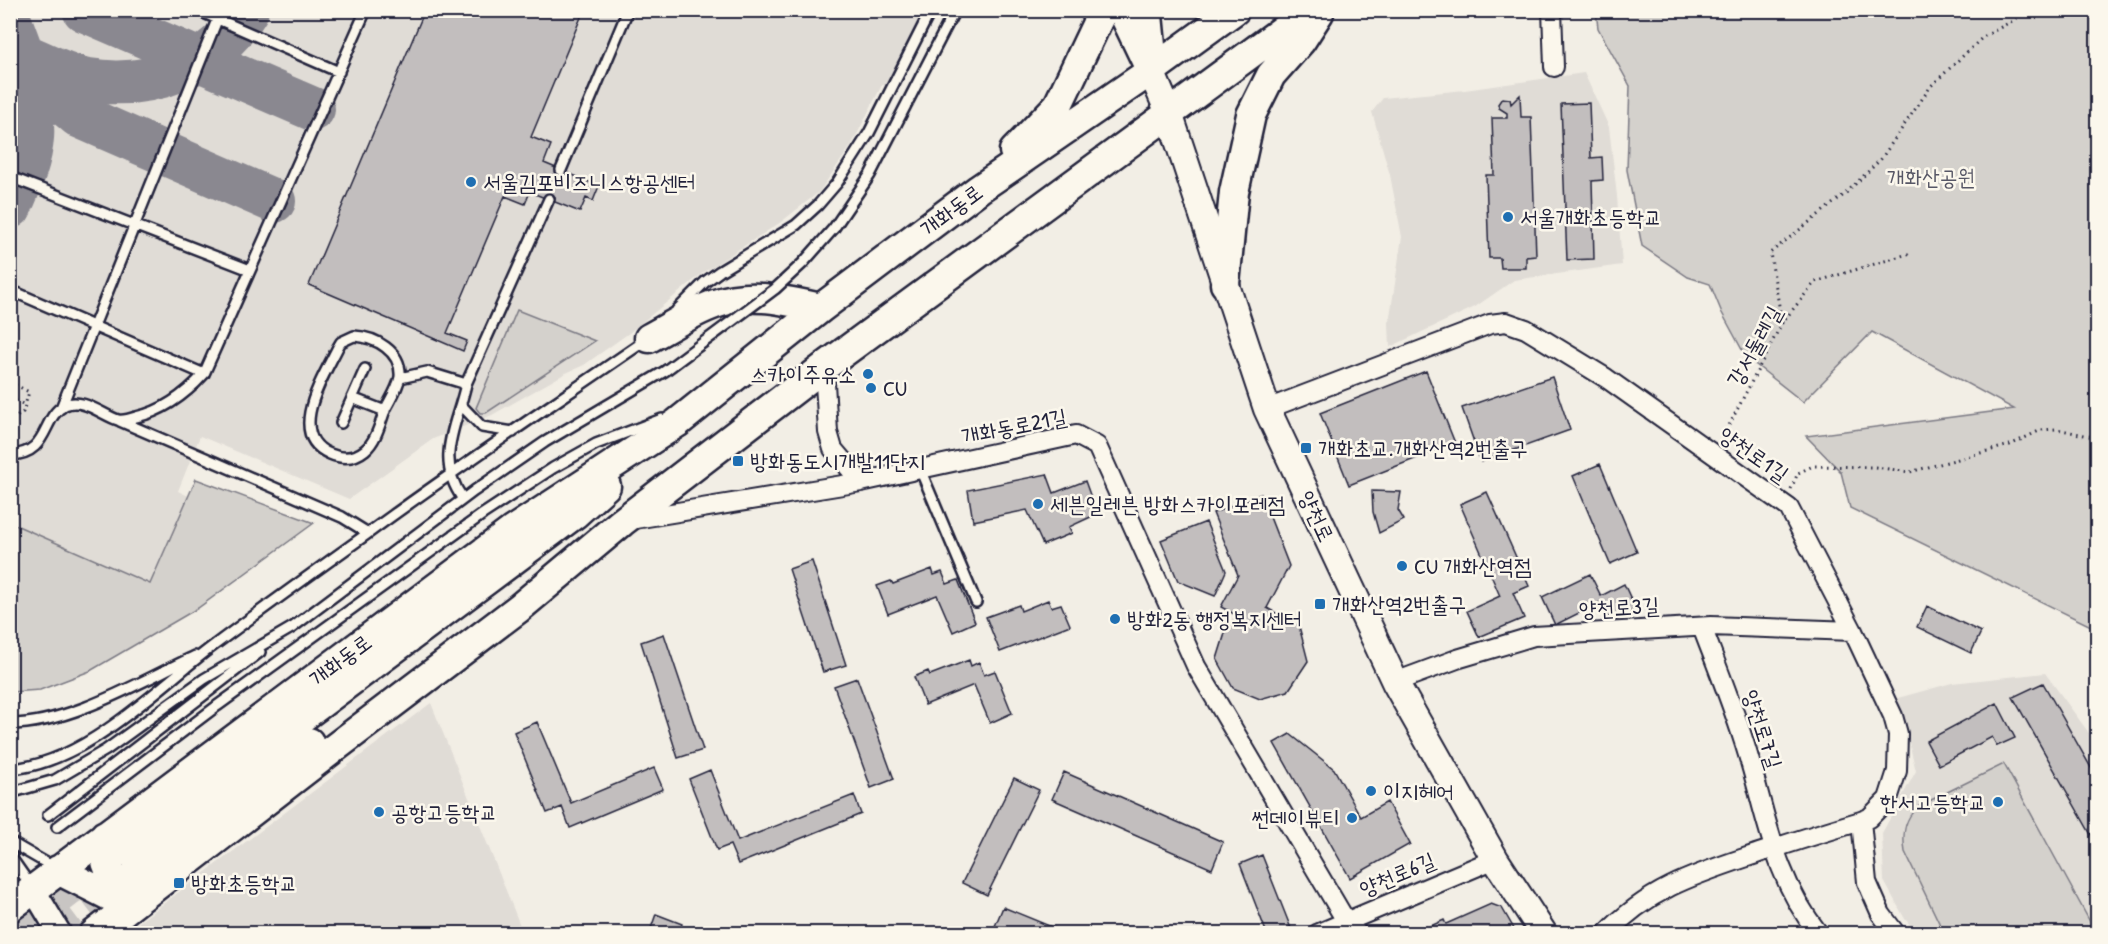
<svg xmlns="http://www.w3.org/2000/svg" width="2108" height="944" viewBox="0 0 2108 944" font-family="'Patrick Hand','Poor Story',sans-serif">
<rect width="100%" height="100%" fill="#f2eee5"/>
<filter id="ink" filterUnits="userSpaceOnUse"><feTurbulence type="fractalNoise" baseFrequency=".0167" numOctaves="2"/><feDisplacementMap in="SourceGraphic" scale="12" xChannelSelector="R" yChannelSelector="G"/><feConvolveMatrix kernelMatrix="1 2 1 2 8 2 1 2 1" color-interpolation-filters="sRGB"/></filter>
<g filter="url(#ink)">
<!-- built -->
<path fill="#e0dcd6" d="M10,11H925L890,86L882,85L851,146L819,192L781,222L704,272L629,333L584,365L566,373L492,415L433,439L349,499L200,436L178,491L212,507L169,609L11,543Z
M1584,73L1609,127L1617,196L1622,265L1514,280L1475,307L1390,347L1389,323L1402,237L1390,175L1372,112L1383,98L1465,90Z
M2045,673L2097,744V933H1917L1905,919L1884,881L1882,833L1916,771L1898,698L1952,683Z
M431,703L523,933H135L139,922Z"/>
<!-- green -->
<path fill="#d4d1cc" stroke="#7b7a84" stroke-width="1.5" d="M1596,11H2097V629L1850,508L1841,472L1806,436L2014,409L1872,332L1803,402L1746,357L1722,313L1710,284L1688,277L1642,246L1627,170L1630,86L1598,28Z
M517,310L595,341L486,413H480L476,408Z
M196,479L314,523L198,608L90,671L40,690L11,692V523L150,584Z
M2004,764L2089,920L2096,933H1944L1905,852C1902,834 1904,818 1919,806Z"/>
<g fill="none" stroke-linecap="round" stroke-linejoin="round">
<!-- taxiway -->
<path stroke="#8a8890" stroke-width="44" d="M84,10L313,109
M10,21L20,48L32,70L48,90L79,116L274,201
M23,55C44,63 66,76 88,80C150,90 214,67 247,10
M10,66C45,119 34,154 10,207"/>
</g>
<!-- building -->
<path fill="#c2bebe" stroke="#22223b" stroke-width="1.5" d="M425,10H584L531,137L551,145L544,163L599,186L593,201L586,198L580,212L530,192L525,204L505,196L447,333L467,341L463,351L309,285Z
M1520,95L1521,117H1531L1536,256L1526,257V268H1501L1500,258H1489L1486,175H1494L1492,118H1507V113L1499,108L1498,104L1502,98L1510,99L1511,104Z
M1589,103L1591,158L1602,157L1603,180L1592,181L1594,259L1567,260L1561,104Z
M1426,371L1455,443L1349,485L1320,413Z
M1552,377L1570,430L1481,462L1462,408Z
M1600,464L1637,552L1610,564L1573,476Z
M1047,474L1054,493L1085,481L1097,514L1069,527L1072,533L1043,545L1027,510L973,521L968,490Z
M1372,491L1401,492L1398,510L1404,520L1379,533L1373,512Z
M1487,492L1529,586L1513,593L1524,618L1479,637L1467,611L1500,596L1460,504Z
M1261,494L1289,566L1267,608L1299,626L1308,661L1288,691L1260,699L1233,688L1217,659L1227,627L1238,616L1221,607L1238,575L1213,513Z
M1206,522L1226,571L1215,596L1178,581L1161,540Z
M812,561L846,665L823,672L789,569Z
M932,569L934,575L942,572L947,584L958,580L975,622L953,632L937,595L888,614L877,586L891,581L893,584Z
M1590,574L1601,596L1624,584L1636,610L1611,622L1601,602L1555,625L1542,597Z
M1048,600L1051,607L1061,604L1070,625L1000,652L986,617L1019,605L1021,611Z
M1927,606L1981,632L1971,653L1917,627Z
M664,634L703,750L678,758L641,642Z
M969,660L971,666L979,662L984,675L995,671L1012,713L990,723L974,685L925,705L914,677L928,671L930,675Z
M857,678L894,779L871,788L834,686Z
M2043,683L2098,780V847L2013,697Z
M1997,703L2015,738L1997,746L1992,737L1939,765L1926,741Z
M537,722L571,803L654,768L663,789L570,828L562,807L547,813L514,732Z
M1290,734L1334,769L1361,817L1387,802L1410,844L1350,878L1274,743Z
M710,770L738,841L854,795L861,814L738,864L730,845L717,850L689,779Z
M1064,772L1223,842L1212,869L1052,799Z
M1014,778L1039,790L987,895L962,883Z
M1262,855L1292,931L1285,934H1267L1240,864Z
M1491,904L1502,908L1517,934H1413L1444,920L1446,924Z
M1003,907L1069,934H998L993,931Z
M656,914L682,924L679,934H649Z"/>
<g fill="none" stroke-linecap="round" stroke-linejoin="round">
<!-- primary-tunnel -->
<path stroke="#c8c5c3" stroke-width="28" stroke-dasharray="28 14" stroke-linecap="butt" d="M17,934L101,868
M54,934L125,881"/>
<defs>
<path id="service" d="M197,10L339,72
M561,170L628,10
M10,177L250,270
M834,228L870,175L955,10
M10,290L204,374
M677,310L705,282L720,271L796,225L818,205L837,183L869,133L931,10
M354,336C375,337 402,351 400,377C398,388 390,400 385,410C380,424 376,441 365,450C354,459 342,459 330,454C285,435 324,376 338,347L341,342Z
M400,378L427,372L466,384
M352,398L385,411
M461,405L482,427L513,432
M61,408L221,10
M120,421L342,517L368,533
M341,423L365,369
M10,455C50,454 41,417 65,405C83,397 102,415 118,420C123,421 130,419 136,417C164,411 185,395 204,374L366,10
M920,469L976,602
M463,499C434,459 457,425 466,384L549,199
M10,724C70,724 141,681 195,656
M10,769C84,764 154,691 209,649C261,610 314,572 367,534C458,467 552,405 646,340
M10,793L55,780L106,750L204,679L293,627L474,491L545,442L665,371
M48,815L260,652
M57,827L217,706L483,514L553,468L596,444L662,419
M10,842L55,868
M10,856L31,886"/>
<path id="minor" d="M1552,10L1554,67
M824,367L828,432L833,449L861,482
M1267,409L1490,324L1506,322L1526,329L1606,378L1789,508L1853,631L1893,716L1898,734L1897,771L1888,799L1869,818L1861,821L1867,882L1881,914L1896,934
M629,520L861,482L1076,435L1097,446L1196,666L1346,921L1358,934
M1702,627C1716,664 1731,701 1743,739C1766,808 1771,874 1819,934
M1395,682L1457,659L1534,636L1711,626L1853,631
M1317,934L1495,859
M1606,934C1650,887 1700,873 1759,853C1793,842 1827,831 1861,821"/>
<path id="tertiary" d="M33,889L60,934"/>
<path id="secondary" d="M1151,71L1169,113L1267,409L1395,682L1495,859L1544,934"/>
<path id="primary" d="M1124,10L1126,19L1147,63
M1014,151L1058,105L1103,10
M1225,284L1234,192L1251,115L1271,75L1301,41L1319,13
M649,338C670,327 692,312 715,304C750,291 787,301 821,308
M105,835C101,871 113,885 148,892
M122,852L488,579L575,514L606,486
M58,870L129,906
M136,873L309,742
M10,907L513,530L677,423L821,308L979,189L1151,71L1235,10
M94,934L333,749L519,608L622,522L824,367L1310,10"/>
<path id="motorway" d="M1145,10L1151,71"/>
</defs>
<!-- service casing -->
<use href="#service" stroke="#22223b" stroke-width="14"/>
<!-- minor casing -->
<use href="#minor" stroke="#22223b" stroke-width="22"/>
<!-- tertiary casing -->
<use href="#tertiary" stroke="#22223b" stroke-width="27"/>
<!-- secondary casing -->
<use href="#secondary" stroke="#22223b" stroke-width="30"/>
<!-- primary casing -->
<use href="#primary" stroke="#22223b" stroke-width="33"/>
<!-- motorway casing -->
<use href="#motorway" stroke="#22223b" stroke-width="38"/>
<!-- path -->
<path stroke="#22223b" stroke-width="3" stroke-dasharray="1.5 4.5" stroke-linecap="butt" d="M1782,323L1770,253L1845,194L1881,159L1931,86L1983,37L2023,15L2037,10
M10,398L25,405
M1721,441L1782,323L1815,282L1911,253
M1791,489L1798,473L1813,466L1875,467L1910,472L2010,445L2041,430L2057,429L2098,438"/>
<!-- service -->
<use href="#service" stroke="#fbf7ec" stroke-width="9"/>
<!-- minor -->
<use href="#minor" stroke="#fbf7ec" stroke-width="18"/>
<!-- tertiary -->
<use href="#tertiary" stroke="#fbf7ec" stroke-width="22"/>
<!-- secondary -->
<use href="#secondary" stroke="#fbf7ec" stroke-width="26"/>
<!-- primary -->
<use href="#primary" stroke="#fbf7ec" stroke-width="28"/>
<!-- motorway -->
<use href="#motorway" stroke="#fbf7ec" stroke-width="33"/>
<defs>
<path id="service-bridge" d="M665,371L775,289L803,263L834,228"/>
</defs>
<!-- service-bridge casing -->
<use href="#service-bridge" stroke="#22223b" stroke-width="14" stroke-linecap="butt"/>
<!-- path-bridge -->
<path stroke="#22223b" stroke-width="3" stroke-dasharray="1.5 4.5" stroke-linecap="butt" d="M10,382L29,392L23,412L10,422"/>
<!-- service-bridge -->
<use href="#service-bridge" stroke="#fbf7ec" stroke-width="9"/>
</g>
</g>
<!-- markers -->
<g fill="#1f6fb2" stroke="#fbf7ec" stroke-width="2">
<circle cx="471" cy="182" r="6"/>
<circle cx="1508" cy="217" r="6"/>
<circle cx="868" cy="374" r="6"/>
<circle cx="871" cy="388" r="6"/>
<rect x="1300" y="442" width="12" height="12" rx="3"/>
<rect x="732" y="455" width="12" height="12" rx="3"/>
<circle cx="1038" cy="504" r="6"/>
<circle cx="1402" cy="566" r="6"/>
<rect x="1314" y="598" width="12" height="12" rx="3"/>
<circle cx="1115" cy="619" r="6"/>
<circle cx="1371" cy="791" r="6"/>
<circle cx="1998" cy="802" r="6"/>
<circle cx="379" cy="812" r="6"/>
<circle cx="1352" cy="818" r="6"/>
<rect x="173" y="877" width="12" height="12" rx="3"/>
</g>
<g text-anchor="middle" stroke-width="5" stroke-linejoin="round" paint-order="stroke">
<!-- park labels -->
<g font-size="22" fill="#575766" stroke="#fbf7ec">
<text x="1931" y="185">개화산공원</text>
</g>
<!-- poi labels -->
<g font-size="22" fill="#22223b" stroke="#fbf7ec" text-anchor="start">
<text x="483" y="190">서울김포비즈니스항공센터</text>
<text x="1520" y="225">서울개화초등학교</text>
<text x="856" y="382" text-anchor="end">스카이주유소</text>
<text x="883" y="396">CU</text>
<text x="1318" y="456">개화초교.개화산역2번출구</text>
<text x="750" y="469">방화동도시개발11단지</text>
<text x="1050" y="512">세븐일레븐 방화스카이포레점</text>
<text x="1414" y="574">CU 개화산역점</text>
<text x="1332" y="612">개화산역2번출구</text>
<text x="1127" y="627">방화2동 행정복지센터</text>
<text x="1383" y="799">이지헤어</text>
<text x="1986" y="810" text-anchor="end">한서고등학교</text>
<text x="391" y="820">공항고등학교</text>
<text x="1340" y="826" text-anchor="end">썬데이뷰티</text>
<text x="191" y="891">방화초등학교</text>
</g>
<!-- street labels -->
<g font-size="22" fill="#22223b" stroke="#fbf7ec">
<text transform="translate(951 210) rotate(-37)" y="8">개화동로</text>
<text transform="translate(1754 346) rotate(-61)" y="8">강서둘레길</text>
<text transform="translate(1014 426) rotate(-11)" y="8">개화동로21길</text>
<text transform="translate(1754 454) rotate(35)" y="8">양천로1길</text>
<text transform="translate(1317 516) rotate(65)" y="8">양천로</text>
<text transform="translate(1619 607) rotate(-3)" y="8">양천로3길</text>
<text transform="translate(340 660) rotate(-37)" y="8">개화동로</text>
<text transform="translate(1763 729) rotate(72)" y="8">양천로7길</text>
<text transform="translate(1397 874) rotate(-23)" y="8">양천로6길</text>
</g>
</g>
<!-- margin -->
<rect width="2108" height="944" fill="none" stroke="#fbf7ec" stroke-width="36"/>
<rect x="18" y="18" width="2072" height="908" fill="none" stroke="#22223b" stroke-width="2" filter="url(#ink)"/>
</svg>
